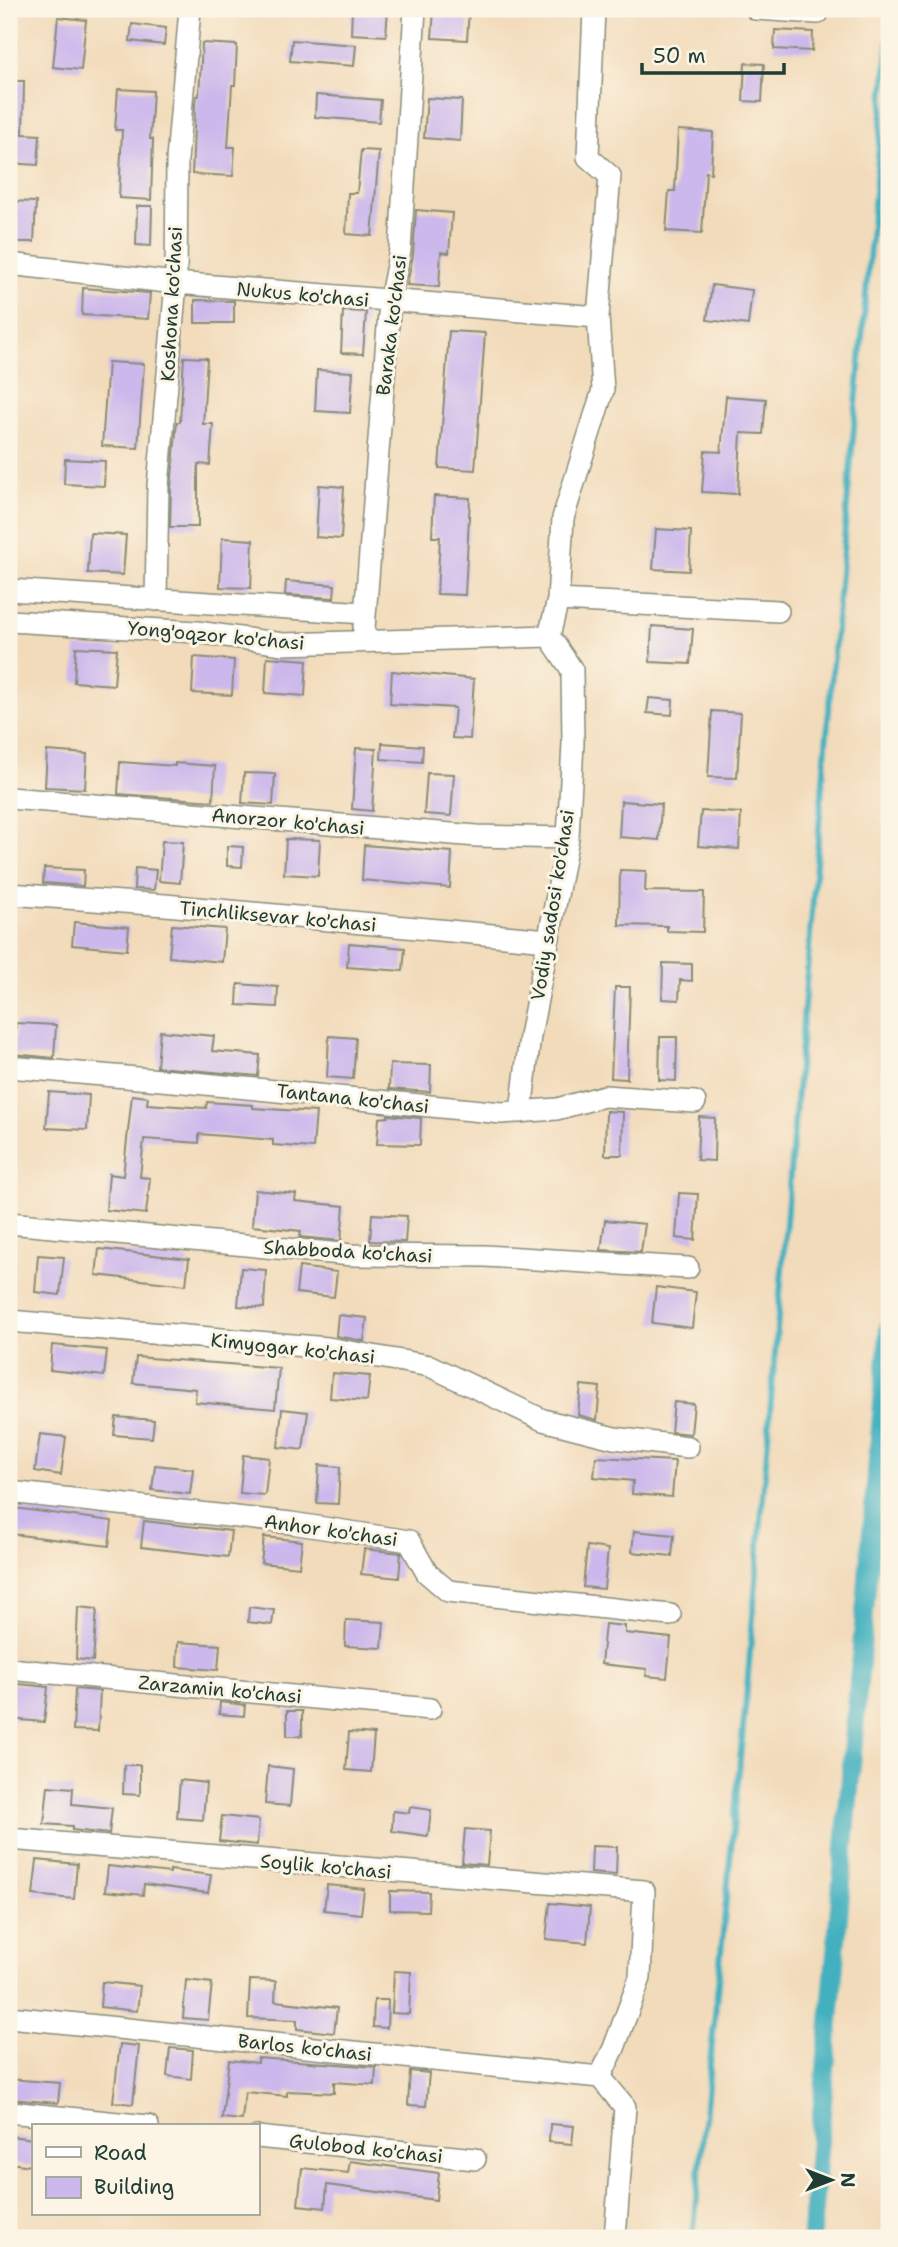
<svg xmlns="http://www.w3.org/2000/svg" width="898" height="2247" viewBox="0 0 898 2247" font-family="'Shantell Sans',sans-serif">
<rect width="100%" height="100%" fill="#fcf5e5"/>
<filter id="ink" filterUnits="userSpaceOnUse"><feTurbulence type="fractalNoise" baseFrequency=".0143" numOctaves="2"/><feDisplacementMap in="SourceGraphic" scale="14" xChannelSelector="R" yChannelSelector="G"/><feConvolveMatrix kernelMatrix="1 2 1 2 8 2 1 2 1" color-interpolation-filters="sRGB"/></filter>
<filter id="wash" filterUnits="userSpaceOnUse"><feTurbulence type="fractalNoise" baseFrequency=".00686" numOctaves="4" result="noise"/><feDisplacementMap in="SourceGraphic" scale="28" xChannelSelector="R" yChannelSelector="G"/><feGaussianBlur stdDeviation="1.57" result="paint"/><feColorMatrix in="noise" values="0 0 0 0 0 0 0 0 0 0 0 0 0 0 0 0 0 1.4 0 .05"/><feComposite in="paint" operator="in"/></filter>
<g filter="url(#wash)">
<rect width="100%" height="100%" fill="#f2dbbb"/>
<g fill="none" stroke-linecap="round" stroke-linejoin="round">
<!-- stream -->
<path stroke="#42b0bf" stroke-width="6" d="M693,2238L747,1688L831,685L889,35"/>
<!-- canal -->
<path stroke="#42b0bf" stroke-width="19" d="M811,2238L889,1327"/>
</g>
<g id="blocks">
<!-- building -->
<path fill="#ccb8ec" d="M352,9H388L386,36L351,34Z
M434,9H469L467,40L432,38Z
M58,17L86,20L81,70L53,67Z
M132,24L166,28L164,45L130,41Z
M775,30L813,32L812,51L774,49Z
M292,40L356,45L354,66L290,61Z
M202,43L237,45L235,85H232L228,147H235L233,176L192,174L195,105L196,96H199Z
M745,63L764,64L762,102L743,101Z
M9,81H24L23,134L40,135L38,165L9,163Z
M118,89L153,91L150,139H153L151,200L119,198L122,130H115Z
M316,95L381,100L379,122L315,117Z
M427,98L462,100L460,141L424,138Z
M678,130L713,132L711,173L706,172L702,233L666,231L669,191H675Z
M361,150L379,151L372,236L346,234L348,193H357Z
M9,201L36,202L34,242H9Z
M137,206H152L151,246L136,245Z
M416,210L452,213L449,253L441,252L439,287L407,285L413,255Z
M712,285L752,290L748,325L707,320Z
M83,288L150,293L148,319L82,315Z
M195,300L234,301V323H195Z
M343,311L366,312L363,354L341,353Z
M449,331L485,333L475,470L439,468Z
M184,357L207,358L203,424H213L210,465L198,464V527H170L171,487L177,422H180Z
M108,362L144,364L138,448L102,446Z
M317,370L353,372L350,413L315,411Z
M726,396L766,399L763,434L741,433L738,494L702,492L705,451L721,452Z
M65,459L105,461L104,486L64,484Z
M319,485L344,487L341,539L316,537Z
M434,496L470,498L465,595L437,594L440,537H432Z
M656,529L691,531L689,571L653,569Z
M90,533L126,535L123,575L88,573Z
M222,538L253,540L251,588L220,587Z
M286,581L335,585L334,598L285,595Z
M652,626L693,629L690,664L650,662Z
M76,647L117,649L114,685L74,682Z
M194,657L234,660L232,695L192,693Z
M267,657L307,660L305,696L265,693Z
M392,671L474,679L470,739L452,738L455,708L390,704Z
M649,698L673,700L672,715L647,713Z
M712,711L741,713L737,778L708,777Z
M382,743L423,746L422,762L381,759Z
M356,748L376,749L372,811L352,809Z
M47,751L87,754L85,789L45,787Z
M120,762L175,766V763L215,766L213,801L118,794Z
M244,773L275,774L273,805L242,803Z
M427,773L454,774L451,816L424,814Z
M621,801L661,804L659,840L619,837Z
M701,811L741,813L739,849L698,846Z
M286,839L320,840L318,876L284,874Z
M162,841L183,842L180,883L159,881Z
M364,845L452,852L450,888L362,880Z
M227,846L243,847L242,867L227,866Z
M44,868L84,870L83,886L43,883Z
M135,868L156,870L154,890L134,889Z
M620,870L646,871L645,891L704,892L703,932L667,931V926L619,925Z
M74,922L129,927L127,950L72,945Z
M172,925L225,929L222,962L169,957Z
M349,943L405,948L403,971L347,967Z
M663,963L692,964V981L680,980L679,1000L662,999Z
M238,984L278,987L277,1007L237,1005Z
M615,987H630L627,1079L611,1078Z
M16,1023L56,1025L54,1058L13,1054Z
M160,1031L214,1036L212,1051L260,1055L258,1076L157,1067Z
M329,1036L356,1038L353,1079L327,1077Z
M660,1037H677L676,1081L659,1080Z
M390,1064L431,1065L430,1092L389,1089Z
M49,1092L89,1095L87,1130L46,1128Z
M132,1095L148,1097L147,1104L206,1108L207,1102L253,1105V1108L316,1112L313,1148L273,1145V1140L199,1134V1143L144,1139L140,1177L150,1178L146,1214L106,1210L109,1174L123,1176Z
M606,1111L623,1112L622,1155H605Z
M388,1115L421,1118L420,1145L377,1144L379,1118L388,1117Z
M699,1117L715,1118L714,1161L697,1160Z
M255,1190L296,1194L295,1201L344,1206L341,1241L300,1237L301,1231L252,1226Z
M679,1193L698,1194L695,1240L676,1238Z
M372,1214L407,1216L405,1242L370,1241Z
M605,1220L645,1224L641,1252L601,1250Z
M99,1249L189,1259L186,1285L96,1275Z
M38,1255L64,1257L60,1295L35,1292Z
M299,1267L337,1272L334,1297L296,1293Z
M241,1268L266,1270L264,1308L238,1306Z
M656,1287L696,1292L692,1328L652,1323Z
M338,1315L367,1318L364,1341L336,1336Z
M52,1345L107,1350L104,1376L50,1370Z
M136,1357L279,1368L275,1409L195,1402L196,1389L133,1383Z
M332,1373L370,1376L367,1401L330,1398Z
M581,1385L600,1387L597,1420L578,1415Z
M674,1402L694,1404L691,1434L671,1432Z
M282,1409L308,1412L303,1450L278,1447Z
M116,1417L154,1420L152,1438L114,1435Z
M40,1434L66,1437L61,1475L35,1471Z
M243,1455L269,1458L265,1495L240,1493Z
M596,1457L675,1461L672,1497L632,1494L633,1481L594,1477Z
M155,1465L193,1469L190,1494L152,1490Z
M319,1465L340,1467L338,1504L317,1503Z
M14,1508L112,1521L109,1546L12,1534Z
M144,1521L231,1531L228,1557L141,1547Z
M634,1531L674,1535L672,1556L632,1552Z
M264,1537L302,1541L299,1567L261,1563Z
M587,1546L608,1549L604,1589L583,1587Z
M364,1549L401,1553L399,1578L361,1574Z
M78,1607L97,1609L93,1661L76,1659Z
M249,1607L274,1610L272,1625L248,1622Z
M346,1620L384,1622L382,1648L345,1646Z
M605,1624L625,1626V1633L671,1638L667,1678L646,1676L647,1669L601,1664Z
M178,1642L220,1645L218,1670L177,1667Z
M9,1683L48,1687L44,1722L9,1719Z
M75,1689L100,1691L98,1731L73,1730Z
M220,1702L245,1705L244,1716L219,1714Z
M287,1711H302V1736H287Z
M349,1732L374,1734L371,1772L346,1770Z
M124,1765H140V1795L123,1794Z
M268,1766L293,1769L290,1806L265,1804Z
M180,1780L206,1783L203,1820L177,1818Z
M48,1786L73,1788L72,1804L112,1808L109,1834L72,1830V1826L44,1824Z
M410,1807L431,1810L428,1836L392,1831L393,1811L409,1813Z
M222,1816L259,1820L257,1845L219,1841Z
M465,1829L490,1831L487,1865L462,1863Z
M592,1846L617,1847L616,1875L591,1873Z
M37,1860L77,1864L74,1899L33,1895Z
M108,1866L170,1873V1870L211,1875L208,1893L144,1884L143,1895L105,1891Z
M327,1885L364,1889L361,1914L324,1910Z
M390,1891L429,1892L428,1911L390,1910Z
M550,1903L590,1907L587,1943L546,1939Z
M394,1971L411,1972L409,2014L392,2013Z
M186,1980L212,1983L208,2020L183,2018Z
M250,1980L276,1981L275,2001L337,2008L334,2033L297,2029V2020L248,2018Z
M102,1982L140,1986L137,2011L100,2007Z
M374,2000H388L387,2028L373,2027Z
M120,2044L139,2046L133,2104L113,2102Z
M170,2048L193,2050L191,2079L167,2076Z
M258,2058L376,2067L375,2085L334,2082V2093L287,2091V2096L245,2092L242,2120L222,2118L229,2060L258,2063Z
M410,2071L429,2073L426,2106L408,2105Z
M9,2079L60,2083L58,2103L9,2099Z
M550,2124L574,2126L572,2144L549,2142Z
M9,2136L33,2139V2166L9,2163Z
M350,2161L439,2173L436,2200L327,2185L325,2208L298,2205L302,2168L348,2173Z"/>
</g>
</g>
<g filter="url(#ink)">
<use href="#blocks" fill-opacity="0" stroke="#888c78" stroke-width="2"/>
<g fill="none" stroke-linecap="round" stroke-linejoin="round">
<defs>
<path id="minor" d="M756,9L818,13
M9,264L176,283L598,317
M9,590L365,613
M156,600L158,486L176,283L177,160L190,9
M558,600L778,611
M9,621L197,632L283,644L549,636
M363,641L390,301L400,250L415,9
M9,798L477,836L568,838
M9,894L165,905L548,940
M9,1067L184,1082L502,1113L557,1109L604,1096L695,1102
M521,1112L530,1036L568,838L573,743L572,670L549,636L558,600L563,518L603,390L598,317L610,176L588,157L594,9
M9,1223L352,1255L485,1256L688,1268
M9,1321L328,1348L430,1366L543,1420L614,1438L688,1447
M9,1492L291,1523L409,1541L427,1573L448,1591L670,1615
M9,1669L430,1709
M9,1839L644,1891L640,1978L614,2048L600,2077L625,2107L615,2238
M9,2017L600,2077
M9,2112L148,2126
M257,2137L475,2159"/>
</defs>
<!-- minor casing -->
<use href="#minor" stroke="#888c78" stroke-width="24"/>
<!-- minor -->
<use href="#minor" stroke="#fff" stroke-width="21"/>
</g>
</g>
<g text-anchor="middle" stroke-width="6" stroke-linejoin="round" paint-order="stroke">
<!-- street labels -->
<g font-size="19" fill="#1f3d34" stroke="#fcf5e5">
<text transform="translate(303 294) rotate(5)" y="7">Nukus ko'chasi</text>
<text transform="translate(171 304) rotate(-87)" y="7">Koshona ko'chasi</text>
<text transform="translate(391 325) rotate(-83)" y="7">Baraka ko'chasi</text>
<text transform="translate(216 635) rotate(5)" y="7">Yong'oqzor ko'chasi</text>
<text transform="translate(288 821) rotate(5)" y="7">Anorzor ko'chasi</text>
<text transform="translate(552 905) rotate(-81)" y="7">Vodiy sadosi ko'chasi</text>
<text transform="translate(278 916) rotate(5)" y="7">Tinchliksevar ko'chasi</text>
<text transform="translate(353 1098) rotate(6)" y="7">Tantana ko'chasi</text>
<text transform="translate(348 1251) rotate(3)" y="7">Shabboda ko'chasi</text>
<text transform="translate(293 1348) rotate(6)" y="7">Kimyogar ko'chasi</text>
<text transform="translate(331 1530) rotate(8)" y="7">Anhor ko'chasi</text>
<text transform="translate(220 1689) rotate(5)" y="7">Zarzamin ko'chasi</text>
<text transform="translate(326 1866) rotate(5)" y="7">Soylik ko'chasi</text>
<text transform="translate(305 2047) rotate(6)" y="7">Barlos ko'chasi</text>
<text transform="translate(366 2148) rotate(6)" y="7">Gulobod ko'chasi</text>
</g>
</g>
<!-- margin -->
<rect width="898" height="2247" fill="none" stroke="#fcf5e5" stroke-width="35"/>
<!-- legend -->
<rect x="32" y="2124" width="228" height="91" fill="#fcf5e5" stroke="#a4ab9e" stroke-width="2"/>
<rect x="46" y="2147" width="35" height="10" fill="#ffffff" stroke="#a4ab9e" stroke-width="2"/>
<text x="94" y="2160" font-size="21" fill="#1f3d34">Road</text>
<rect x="46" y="2177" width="35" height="21" fill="#ccb8ec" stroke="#a4ab9e" stroke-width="2"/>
<text x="94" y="2194" font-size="21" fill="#1f3d34">Building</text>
<!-- north arrow -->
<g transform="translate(831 2180) rotate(90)" stroke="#fcf5e5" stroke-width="5" paint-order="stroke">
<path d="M0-5L12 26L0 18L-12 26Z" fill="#1f3d34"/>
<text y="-10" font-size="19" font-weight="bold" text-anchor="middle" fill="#1f3d34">N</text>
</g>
<!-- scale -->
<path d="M642 63v10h142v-10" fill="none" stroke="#1f3d34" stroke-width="3.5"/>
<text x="653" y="63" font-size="21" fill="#1f3d34" stroke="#fcf5e5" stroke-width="5" paint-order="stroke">50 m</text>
</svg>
